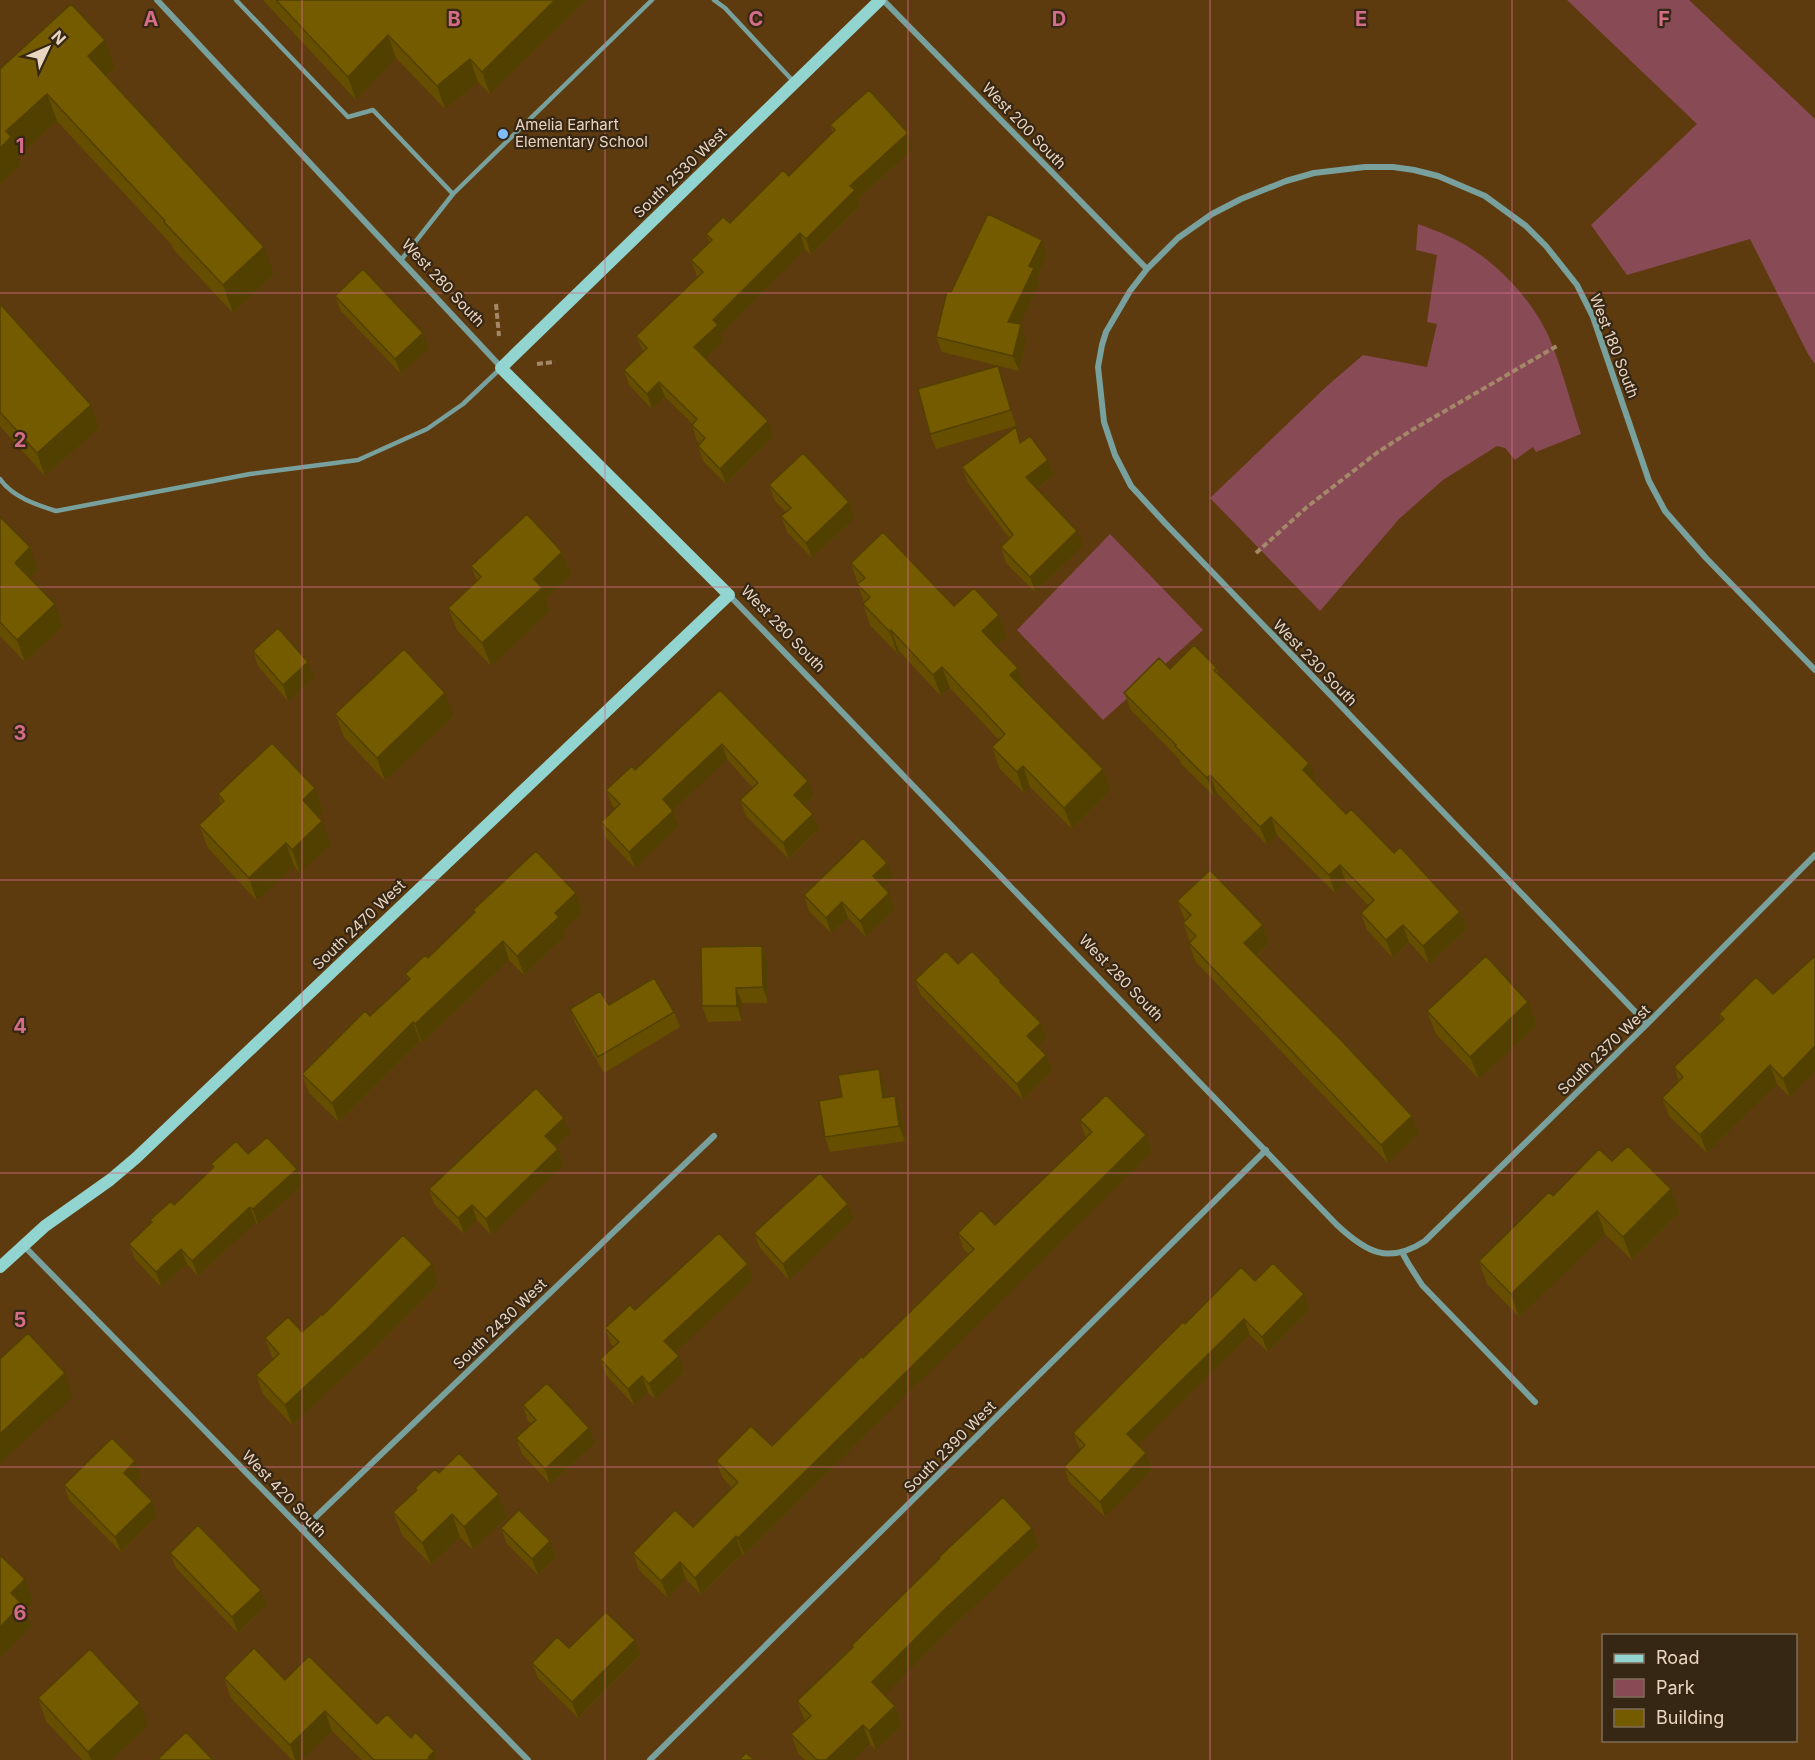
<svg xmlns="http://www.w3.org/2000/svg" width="1815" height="1760" viewBox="0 0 1815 1760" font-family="Inter,sans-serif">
<rect width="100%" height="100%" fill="#5d3b0f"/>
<!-- green -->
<path fill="#884a55" d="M1567,0H1689L1815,119V364L1808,354L1750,239L1627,275L1591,225L1697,124Z
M1418,224C1428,228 1438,231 1448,236C1491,255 1533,298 1551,342C1563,372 1571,404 1581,434L1536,452L1533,447L1515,460L1505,448L1497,446L1443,480L1399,519L1320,611L1210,498L1327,386L1363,355L1427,367L1437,324L1427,322L1437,255L1416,250Z
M1110,534L1203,630L1103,720L1017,630Z"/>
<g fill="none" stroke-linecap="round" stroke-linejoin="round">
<!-- path -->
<path stroke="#a48969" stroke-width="4" stroke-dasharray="6 3" stroke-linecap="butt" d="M496,304L499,336
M537,364L555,362
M1256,553L1307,507L1378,452L1412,430L1557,346"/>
<!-- lane -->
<path stroke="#78a09d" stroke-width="4.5" d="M236,0L348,117L373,110L453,194L652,0
M714,0L725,8L793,81
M401,260L453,194
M0,479C12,497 37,505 56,511L250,474L358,460L427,429L463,404L501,368"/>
<!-- street -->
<path stroke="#78a09d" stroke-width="6" d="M157,0L501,367
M883,0L1147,269
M729,595L1337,1225C1366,1252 1388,1265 1425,1241L1647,1024L1815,855
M1647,1024L1165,523L1131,486L1115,455L1104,422L1098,367L1102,345L1106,332L1130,291L1147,269L1178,238L1212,214L1241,199L1286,181L1314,173L1365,167H1393L1414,170L1438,176L1485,196L1526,226L1546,246L1577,285L1593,317L1649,481L1665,511L1706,558L1815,670
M23,1245L528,1760
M1402,1252L1408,1263L1422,1285L1535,1402
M302,1530L714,1136
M650,1760L1266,1150"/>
<!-- secondary -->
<path stroke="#92d4cf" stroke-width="12" d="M0,1267L45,1226L110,1180L136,1158L729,595L501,368L880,0"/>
</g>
<!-- wall -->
<path fill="#654e00" d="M263,0H586L490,94L478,82L445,109L396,58L356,100Z
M105,40L115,68L107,76L274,274L233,313L174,250L172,245L57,121L18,157L21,165L0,184V69Z
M830,125L913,149L858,199L860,206L811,255L805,249L721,334L724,341L705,358L773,437L726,484L703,461L698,446L700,443L697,441L692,425L693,424L665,397L652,409L629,385L624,370L643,352L636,336L698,277L697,276L691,260L709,242L706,234L730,223L789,176L833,132Z
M1047,256L1037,277L1039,284L1020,324L1026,340L1019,371L942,352L936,337L951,292Z
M335,296L423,333L429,348L401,374L341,311Z
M0,304L99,428L45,476L0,426Z
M998,366L1016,426L936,449L930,434Z
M1021,442L1048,460L1054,476L1037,489L1083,546L1035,592L1006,563L1001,547L1010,539L968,483L962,467Z
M769,485L849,502L855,518L812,558L787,532L781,516L786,512L775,501Z
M0,517L30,547L38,570L29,578L63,627L25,662L0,636Z
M562,552L571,575L546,599L550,611L491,666L457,630L448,608L477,581L471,566Z
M851,563L954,606L999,615L1007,636L996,646L1018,668L1025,689L1024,690L1103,769L1111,790L1072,829L1030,787L1024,793L999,768L992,747L999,740L950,688L941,696L899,651L897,653L870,625L863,604L864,603Z
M253,651L314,678L288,701L258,666Z
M1217,668L1219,675L1316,781L1315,782L1346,814L1394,853L1460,912L1467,929L1429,964L1409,942L1393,958L1367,930L1361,913L1368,905L1346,882L1335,893L1277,835L1267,845L1217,793L1214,796L1181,764L1180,760L1131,710L1124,693L1170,669Z
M720,690L814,796L805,805L813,814L819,829L789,859L746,816L740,800L753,788L727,759L673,810L679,826L635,868L606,838L601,822L615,809L612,805L606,790L635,770Z
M335,714L454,716L385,781L344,737Z
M315,788L323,811L318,816L331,844L300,873L294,866L257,901L208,848L199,825L221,804L218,794Z
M893,878L883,887L889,893L895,909L866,937L848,918L831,933L809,911L804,895Z
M576,893L583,912L564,930L566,935L524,975L509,960L422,1043L420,1041L339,1122L309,1093L302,1074L370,1016L408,981L405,974L428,958L474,913L473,910Z
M1177,901L1263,925L1269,943L1257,956L1418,1134L1388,1163L1195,961L1189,943L1190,942L1183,923L1185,920Z
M762,946L767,961L768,1003H742V1021L708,1022L702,1006Z
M1815,956V1071L1790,1097L1777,1084L1707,1153L1669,1116L1662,1098L1679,1081L1674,1067L1721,1021L1719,1014L1773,994Z
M958,964L1002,985L1041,1023L1047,1038L1038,1047L1052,1071L1023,1100L921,995L915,980Z
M1528,1002L1537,1025L1479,1079L1436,1034L1427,1011Z
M609,1005L674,1012L680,1027L604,1073L576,1025L570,1009Z
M884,1084L886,1097L901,1112L905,1141L830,1152L825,1137L842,1097Z
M1080,1120L1146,1135L1152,1152L744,1555L742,1554L701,1595L686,1579L668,1598L639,1570L633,1553L693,1527L732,1488L723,1478L716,1461L772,1446L969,1254L964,1250L958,1233L995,1225L1086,1138Z
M570,1134L556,1147L558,1149L564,1165L491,1235L477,1220L464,1234L434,1204L429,1189Z
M248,1154L297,1169L303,1184L258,1225L256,1222L198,1276L187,1264L161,1287L135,1259L129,1244L151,1223L150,1220L174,1205L212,1168L211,1164Z
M1612,1161L1671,1189L1680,1212L1632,1260L1605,1234L1519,1317L1487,1284L1479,1261L1553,1196Z
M848,1204L854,1219L789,1280L760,1248L754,1233Z
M432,1264L439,1284L373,1350L292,1425L263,1394L256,1375L273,1359L272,1357L265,1338L302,1332L323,1315Z
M748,1264L753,1280L675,1352L684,1372L655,1399L648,1392L634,1405L606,1375L600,1359L614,1347L611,1344L605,1328L635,1310Z
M1255,1281L1304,1294L1310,1309L1268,1352L1250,1335L1138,1445L1146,1453L1152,1469L1105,1517L1069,1482L1064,1467L1080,1450L1073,1433L1185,1324Z
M523,1405L595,1443L550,1484L522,1454L516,1438L532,1424L528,1421Z
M135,1461L141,1477L134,1483L152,1501L157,1516L121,1552L69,1500L64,1485Z
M439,1473L499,1494L507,1517L473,1550L460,1537L431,1565L402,1535L393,1512L416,1491L415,1488Z
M501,1528L550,1541L556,1557L538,1575L507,1544Z
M1032,1528L1039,1546L950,1629L884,1695L895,1706L902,1725L876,1750L870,1744L853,1760H805L798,1753L791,1734L805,1721L797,1701L852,1647V1645L939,1559V1557Z
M170,1553L266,1605L238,1633L176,1568Z
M569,1648L640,1656L578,1718L538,1678L532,1663Z
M224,1678L285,1680L377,1724L411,1738L434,1751L437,1760H362L332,1731L302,1760H292L231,1698Z
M38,1698L148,1726L112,1760H82L46,1721Z"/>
<!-- shaded-wall -->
<path fill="#524000" d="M555,0H586L490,94L482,72Z
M388,35L396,58L356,100L348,77Z
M105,40L115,68L98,83L88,56Z
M470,59L478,82L445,109L437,86Z
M47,94L57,121L18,157L21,165L0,184V148L6,131Z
M908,133L913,149L858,199L860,206L811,255L806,239L850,186Z
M800,233L805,249L721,334L724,341L700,363L694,347L713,320Z
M1042,240L1047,256L1037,277L1039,284L1014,337L1008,322L1029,266Z
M264,247L274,274L233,313L223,285Z
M1021,324L1026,340L1019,371L1013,356Z
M423,333L429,348L401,374L395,359Z
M659,382L665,397L652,409L647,394Z
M91,405L99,428L45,476L37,453Z
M768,421L773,437L726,484L720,469Z
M1048,460L1054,476L1031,493L1026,477Z
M849,502L855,518L812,558L806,543Z
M1077,531L1083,546L1035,592L1030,577Z
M30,547L38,570L23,585L15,563Z
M562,552L571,575L546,599L550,611L491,666L482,643L534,579Z
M55,604L63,627L25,662L17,640Z
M999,615L1007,636L990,652L982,631Z
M891,630L899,651L897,653L890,632Z
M308,662L314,678L288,701L283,685Z
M942,667L950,688L941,696L933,675Z
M1018,668L1025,689L1018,696L1010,675Z
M445,693L454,716L385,781L377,758Z
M722,744L727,759L668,815L663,799Z
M1309,763L1316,781L1309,787L1303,770Z
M1023,766L1030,787L1024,793L1017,772Z
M1103,769L1111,790L1072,829L1064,808Z
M1210,775L1217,793L1214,796L1207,778Z
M808,781L814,796L800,810L794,795Z
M315,788L323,811L311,823L303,800Z
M673,811L679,826L635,868L629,852Z
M813,814L819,829L789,859L783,843Z
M1271,817L1277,835L1267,845L1260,827Z
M322,821L331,844L300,873L292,850Z
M286,843L294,866L257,901L249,878Z
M887,863L893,878L879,892L873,876Z
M1340,865L1346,882L1335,893L1329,875Z
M576,893L583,912L564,930L566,935L524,975L517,956L555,913Z
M889,893L895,909L866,937L860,921Z
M842,902L848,918L831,933L826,918Z
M1460,912L1467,929L1429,964L1423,946Z
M1263,925L1269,943L1251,961L1244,943Z
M1403,925L1409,942L1393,958L1386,940Z
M503,941L509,960L422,1043L415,1024Z
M762,946L767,961L768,1003L763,987Z
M736,988L742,1003V1021L737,1006Z
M1528,1002L1537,1025L1479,1079L1470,1057Z
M413,1022L420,1041L339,1122L332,1103Z
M1041,1023L1047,1038L1033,1052L1027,1036Z
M1815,1046V1071L1790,1097L1783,1079Z
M1046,1055L1052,1071L1023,1100L1017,1084Z
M1770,1065L1777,1084L1707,1153L1700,1135Z
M879,1069L884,1084L888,1113L883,1098Z
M895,1096L901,1112L905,1141L899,1126Z
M1412,1116L1418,1134L1388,1163L1381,1145Z
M564,1118L570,1134L551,1151L545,1136Z
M1146,1135L1152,1152L744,1555L738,1538Z
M558,1149L564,1165L491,1235L486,1219Z
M297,1169L303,1184L258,1225L253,1209Z
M1671,1189L1680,1212L1632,1260L1623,1237Z
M848,1204L854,1219L789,1280L783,1264Z
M472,1205L477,1220L464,1234L458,1218Z
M250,1207L256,1222L198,1276L192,1261Z
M1597,1211L1605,1234L1519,1317L1511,1294Z
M181,1249L187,1264L161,1287L156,1272Z
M432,1264L439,1284L373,1350L292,1425L285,1405Z
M748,1264L753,1280L670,1357L664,1341Z
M1304,1294L1310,1309L1268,1352L1262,1337Z
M1244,1319L1250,1335L1133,1450L1127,1434Z
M679,1356L684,1372L655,1399L649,1384Z
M65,1373L73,1396L0,1464V1434Z
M642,1376L648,1392L634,1405L628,1389Z
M589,1428L595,1443L550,1484L545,1469Z
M1146,1453L1152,1469L1105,1517L1100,1502Z
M135,1461L141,1477L129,1488L124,1473Z
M499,1494L507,1517L473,1550L464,1527Z
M152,1501L157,1516L121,1552L115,1537Z
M452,1514L460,1537L431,1565L422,1543Z
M1032,1528L1039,1546L950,1629L879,1701L872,1682L944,1610Z
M736,1536L742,1554L701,1595L695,1578Z
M550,1541L556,1557L538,1575L532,1559Z
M680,1562L686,1579L668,1598L661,1581Z
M25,1579L33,1602L25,1611L31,1627L0,1658V1627L11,1593Z
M261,1590L266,1605L238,1633L232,1617Z
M635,1640L640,1656L578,1718L572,1702Z
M140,1703L148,1726L112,1760H91L88,1752Z
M895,1706L902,1725L876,1750L869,1731Z
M325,1711L332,1731L302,1760H295L290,1745Z
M863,1725L870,1744L853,1760H826Z
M434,1751L437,1760H429L428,1758Z"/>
<!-- building -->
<path fill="#755b00" stroke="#524000" stroke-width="1.5" d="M276,0H555L482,72L470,59L437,86L388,35L348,77Z
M71,4L105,40L88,56L264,247L223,285L164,222L165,221L47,94L6,131L11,137L0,148V69Z
M869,90L908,133L850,186L855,190L806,239L800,233L713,320L718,325L694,347L768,421L720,469L698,446L705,438L692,425L697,419L659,382L647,394L624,370L647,348L636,336L703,272L691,260L712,240L706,234L723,217L730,223L783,170L789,176L835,130L830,125Z
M988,214L1042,240L1029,266L1034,268L1008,322L1021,324L1013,356L936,337L947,291L951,292Z
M363,269L423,333L395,359L335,296Z
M0,304L91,405L37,453L0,412Z
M998,366L1011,410L930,434L918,389Z
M1016,427L1020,443L1030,436L1048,460L1026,477L1077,531L1030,577L1001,547L1013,535L962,467Z
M803,453L849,502L806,543L781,516L791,508L769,485Z
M527,514L562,552L534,579L542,588L482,643L448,608L481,577L471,566Z
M0,517L30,547L15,563L55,604L17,640L0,622Z
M883,532L954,606L974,588L999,615L982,631L1018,668L1010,675L1103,769L1064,808L1023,766L1017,772L992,747L1005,734L942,667L933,675L891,630L890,632L863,604L870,597L857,584L865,578L851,563Z
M278,628L308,662L283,685L253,651Z
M1194,645L1217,668L1214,670L1309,763L1303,770L1346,814L1351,809L1394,853L1400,847L1460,912L1423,946L1403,925L1386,940L1361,913L1374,900L1340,865L1329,875L1271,817L1260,827L1210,775L1207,778L1175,746L1176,745L1124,693L1159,658L1170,669Z
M404,649L445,693L377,758L335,714Z
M720,690L808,781L794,795L813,814L783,843L740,800L758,783L722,744L663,799L673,811L629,852L601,822L620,804L606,790L632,766L635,770Z
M272,743L315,788L303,800L322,821L292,850L286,843L249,878L199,825L224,801L218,794Z
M863,838L887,863L873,876L889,893L860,921L842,902L826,918L804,895Z
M536,851L576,893L555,913L559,917L517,956L503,941L415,1024L413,1022L332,1103L302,1074L365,1011L370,1016L410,979L405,974L425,955L428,958L475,912L473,910Z
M1210,870L1263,925L1244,943L1342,1041L1412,1116L1381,1145L1189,943L1196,936L1183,923L1191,915L1177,901Z
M762,946L763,987L736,988L737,1006H702L701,947Z
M946,951L958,964L972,951L1001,981L1000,982L1041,1023L1027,1036L1046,1055L1017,1084L915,980Z
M1486,956L1528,1002L1470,1057L1427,1011Z
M1815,956V1046L1783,1079L1770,1065L1700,1135L1662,1098L1683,1077L1674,1067L1724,1019L1719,1014L1756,977L1773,994Z
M654,978L674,1012L598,1057L570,1009L600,991L609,1005Z
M879,1069L883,1098L895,1096L899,1126L825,1137L819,1101L842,1097L838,1075Z
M536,1088L564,1118L545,1136L558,1149L486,1219L472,1205L458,1218L429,1189Z
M1106,1095L1146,1135L738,1538L736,1536L695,1578L680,1562L661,1581L633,1553L675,1510L693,1527L738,1482L716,1461L751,1426L772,1446L862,1356L863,1358L974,1249L958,1233L981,1210L995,1225L1092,1132L1080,1120Z
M267,1137L297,1169L253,1209L250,1207L192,1261L181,1249L156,1272L129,1244L152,1222L150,1220L171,1201L174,1205L214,1167L211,1164L236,1141L248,1154Z
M1628,1146L1671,1189L1623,1237L1597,1211L1511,1294L1479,1261L1549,1192L1553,1196L1599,1149L1612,1161Z
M820,1173L848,1204L783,1264L754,1233Z
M719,1233L748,1264L664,1341L679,1356L649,1384L642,1376L628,1389L600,1359L619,1342L605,1328L630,1305L635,1310Z
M403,1235L432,1264L366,1330L285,1405L256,1375L279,1354L265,1338L288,1317L302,1332L322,1314L323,1315Z
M1273,1263L1304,1294L1262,1337L1244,1319L1127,1434L1146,1453L1100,1502L1064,1467L1085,1445L1073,1433L1183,1322L1185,1324L1241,1267L1255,1281Z
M28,1333L65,1373L0,1434V1359Z
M547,1383L589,1428L545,1469L516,1438L536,1420L523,1405Z
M112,1438L135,1461L124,1473L152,1501L115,1537L64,1485Z
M459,1453L499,1494L464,1527L452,1514L422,1543L393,1512L417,1490L415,1488L435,1469L439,1473Z
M1003,1497L1032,1528L944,1610L872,1682L895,1706L869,1731L863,1725L826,1760H817L791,1734L811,1716L797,1701L853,1647L852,1645L940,1558L939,1557Z
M519,1510L550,1541L532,1559L501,1528Z
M198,1525L261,1590L232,1617L170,1553Z
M0,1555L25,1579L11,1593L22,1604L0,1627Z
M606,1612L635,1640L572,1702L532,1663L557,1637L569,1648Z
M254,1648L285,1680L309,1656L377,1724L387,1714L411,1738L415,1732L434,1751L428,1758L430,1760H374L325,1711L290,1745L224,1678Z
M90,1649L140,1703L88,1752L38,1698Z
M186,1732L213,1760H157Z
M746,1753L754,1760H739Z"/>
<!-- grid -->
<path fill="none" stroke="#d46d88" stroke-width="1.5" stroke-opacity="0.55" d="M302,0V1760M605,0V1760M908,0V1760M1210,0V1760M1512,0V1760M0,293H1815M0,587H1815M0,880H1815M0,1173H1815M0,1467H1815"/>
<!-- markers -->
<circle fill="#80bdfa" stroke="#362715" stroke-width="2" cx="503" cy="134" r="6"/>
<g text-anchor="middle" stroke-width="4.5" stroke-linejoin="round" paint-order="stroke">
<!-- poi labels -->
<g font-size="15" fill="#ead5c0" stroke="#362715" text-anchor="start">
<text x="515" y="130">Amelia Earhart<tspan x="515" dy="17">Elementary School</tspan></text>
</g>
<!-- street labels -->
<g font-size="15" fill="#ead5c0" stroke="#362715">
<text transform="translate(1024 126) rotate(46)" y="5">West 200 South</text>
<text transform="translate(680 173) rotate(-44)" y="5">South 2530 West</text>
<text transform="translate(443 283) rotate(47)" y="5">West 280 South</text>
<text transform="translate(1614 346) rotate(69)" y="5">West 180 South</text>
<text transform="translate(783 629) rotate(46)" y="5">West 280 South</text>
<text transform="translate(1315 663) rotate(46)" y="5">West 230 South</text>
<text transform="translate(359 925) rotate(-44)" y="5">South 2470 West</text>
<text transform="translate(1121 978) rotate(46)" y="5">West 280 South</text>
<text transform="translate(1604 1050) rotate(-44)" y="5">South 2370 West</text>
<text transform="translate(500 1324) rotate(-44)" y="5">South 2430 West</text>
<text transform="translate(950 1447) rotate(-45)" y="5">South 2390 West</text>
<text transform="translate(284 1494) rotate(46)" y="5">West 420 South</text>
</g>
</g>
<g font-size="20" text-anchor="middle" font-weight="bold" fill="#d46d88" stroke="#362715" stroke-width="4.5" stroke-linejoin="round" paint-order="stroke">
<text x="151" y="26">A</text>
<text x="454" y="26">B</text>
<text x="756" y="26">C</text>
<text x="1059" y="26">D</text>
<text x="1361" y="26">E</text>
<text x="1664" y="26">F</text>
<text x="20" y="153">1</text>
<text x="20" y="447">2</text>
<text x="20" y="740">3</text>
<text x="20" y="1033">4</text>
<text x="20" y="1327">5</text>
<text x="20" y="1620">6</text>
</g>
<!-- legend -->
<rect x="1602" y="1634" width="195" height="108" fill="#362715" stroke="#7e6d59" stroke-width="1.5"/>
<rect x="1614" y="1654" width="30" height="9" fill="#92d4cf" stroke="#7e6d59" stroke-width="1.5"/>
<text x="1656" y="1664" font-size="18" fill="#ead5c0">Road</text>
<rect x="1614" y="1679" width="30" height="18" fill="#884a55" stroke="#7e6d59" stroke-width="1.5"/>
<text x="1656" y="1694" font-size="18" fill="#ead5c0">Park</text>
<rect x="1614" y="1709" width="30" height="18" fill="#755b00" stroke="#7e6d59" stroke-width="1.5"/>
<text x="1656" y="1724" font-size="18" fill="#ead5c0">Building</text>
<!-- north arrow -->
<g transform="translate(48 48) rotate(46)" stroke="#362715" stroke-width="4.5" paint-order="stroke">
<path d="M0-4.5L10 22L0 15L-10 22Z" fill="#ead5c0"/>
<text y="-9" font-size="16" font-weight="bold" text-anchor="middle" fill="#ead5c0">N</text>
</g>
</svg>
